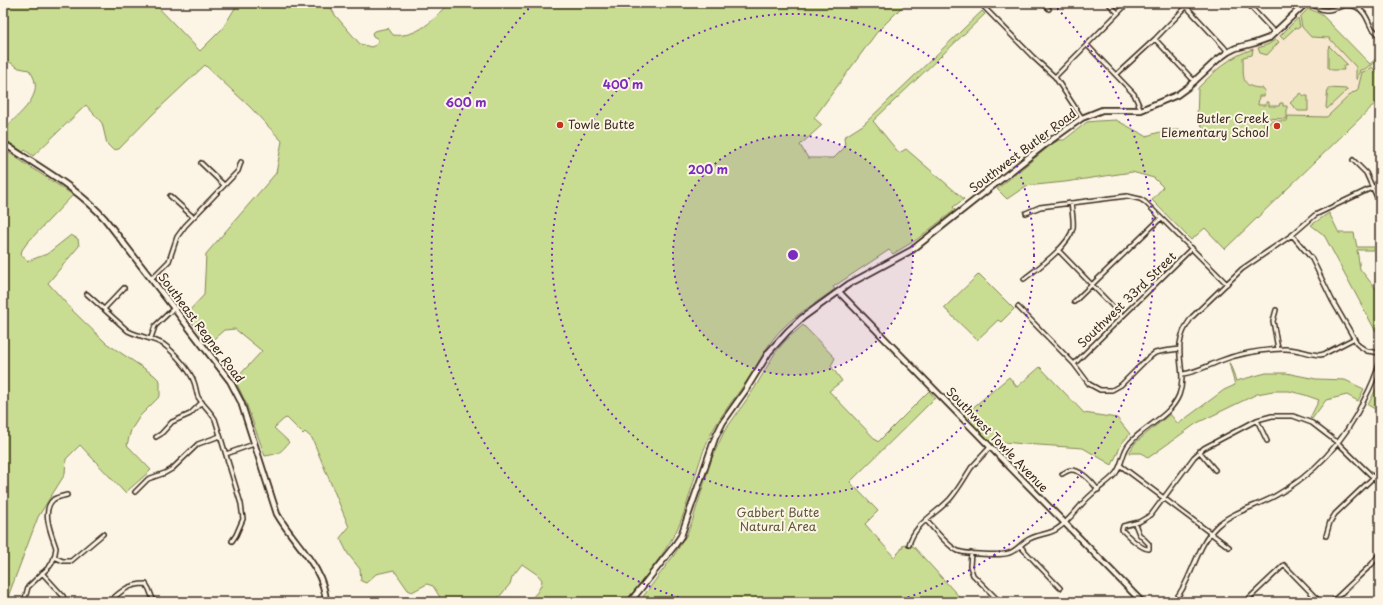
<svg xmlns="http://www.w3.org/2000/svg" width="1383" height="605" viewBox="0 0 1383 605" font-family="'Playpen Sans',sans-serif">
<rect width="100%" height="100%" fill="#fcf5e5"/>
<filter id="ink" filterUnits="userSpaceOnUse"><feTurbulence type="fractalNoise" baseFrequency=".025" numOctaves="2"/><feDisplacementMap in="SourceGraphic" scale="8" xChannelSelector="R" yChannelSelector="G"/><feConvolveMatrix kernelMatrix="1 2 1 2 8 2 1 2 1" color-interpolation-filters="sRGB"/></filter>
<g filter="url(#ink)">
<!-- built -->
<path fill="#f7e7cf" d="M1309,7L1317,13L1322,15L1380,75V99L1225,249L1097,121L1116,120L1146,136L1167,130H1179L1203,139L1206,130L1197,121L1198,86L1221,64L1233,56L1242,51L1265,44L1276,38Z"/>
<!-- green -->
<path fill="#c9dd92" stroke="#828458" d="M3,3H154L200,51L223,28L238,3H331V8L335,15L360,44L371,47L376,45L378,42V39L373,36L372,33L374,31L388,28L393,35C418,38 434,19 450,3H906L877,32L814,118L822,125L800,145L808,158H834L845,147L844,137L863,125L982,11L985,14L873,121L899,153L906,149L964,199L953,207L955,210L916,240L893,254L889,250L833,287L835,289C818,302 799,312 784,327C767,343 759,363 746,382C733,401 718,418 708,440C696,467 691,496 680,523C669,549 647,574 630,596L623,602H527C534,596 541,590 542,580L538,575L522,564L512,577L510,584L495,602H441V599L433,586L427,584L412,592L408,590L394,570L376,574L366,583L361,581L360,569L348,554L340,538L349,527L312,438L305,432L303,434L287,418L284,419L274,428L289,442C281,453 278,454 265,456L246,403L235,380L262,351L235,329L224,330L208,344L186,314L204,295L206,254L276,173L282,141L250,107L205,65L153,114L119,149L113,150L107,144L102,123L86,105L33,156L25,150L23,152L3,138V131C17,114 49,95 29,70L19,68L3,58Z
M1308,9H1310L1322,15L1370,64L1380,55V58L1371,66L1370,65L1365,69L1360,70L1357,80L1356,79V67L1329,38L1311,37L1302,27L1300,17Z
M1298,18L1300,27L1297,29L1295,28L1283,39L1280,36Z
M1276,39L1279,42L1267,55L1260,53L1258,48L1269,44Z
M1329,46L1347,64L1343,66L1344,70H1332L1328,68V49Z
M1253,49L1252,55L1243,57C1244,76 1239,88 1263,88V90H1265L1264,96H1259L1258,105H1266V102H1269V106H1279L1280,103H1283V106H1287V119L1264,118V130L1271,121H1287L1288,116L1326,117L1328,116L1353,92L1354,93L1358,89L1362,72L1367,71L1372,67L1380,75V99L1225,249L1205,228L1191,240L1152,200L1163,187L1154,178L1132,172L1065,182L1026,186L1007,199L997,189L1052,144L1059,140H1064L1087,122L1097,121L1116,120L1146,136L1167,130H1179L1203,139L1206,130L1197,121L1198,88C1216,70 1229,57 1253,49Z
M1328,88L1347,89V90L1327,109L1326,107Z
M1301,93L1304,96H1308V111H1298L1290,103Z
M3,149L73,195L27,243L22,250L21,255L28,261L47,254L71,235L78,239L79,246L48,283L73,311L106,343L154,375L160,381V396L140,416L131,430L127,445L151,470L125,493L80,445L66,459L65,474L38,517L6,602H3Z
M1329,213L1339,233H1354L1357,247H1379V250H1357L1360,269L1380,294V331L1375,330L1324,235L1311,225Z
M979,274L1014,309L1001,322L998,320L977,340L944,308Z
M803,325L835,358L831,366L842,381L829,391L878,442L929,391L935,398L850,482L878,511L865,524L894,557L900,551L904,544L913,546L964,602H639L674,555L686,536L692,522L712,458L724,432L754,389L775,353L785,341Z
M1229,363H1230L1236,381L1266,373H1286L1316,379L1345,380L1364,389L1358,401L1347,395L1326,400L1312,419L1310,418L1319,400L1305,395L1289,391H1273L1257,394L1197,423L1148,458L1142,453H1129L1135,443L1170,414L1178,424L1224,390L1235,385Z
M1040,367L1084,413L1117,418L1130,434L1122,443L1112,465L1083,448L1024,444L1004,442L995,448L964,415L1009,377L1017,387Z
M1380,381V412L1368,405Z"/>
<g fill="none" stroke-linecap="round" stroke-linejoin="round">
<defs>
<path id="street" d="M980,3L1033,57L1055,77L1082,118
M1043,3L1049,9
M1108,3L1118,13
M1183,3L1224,47L1228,52
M1247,3L1275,33
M1311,3C1330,20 1338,0 1356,7C1365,11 1367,19 1371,27C1374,30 1377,33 1380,36
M1155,39L1195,82
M1087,45L1134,94L1141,110
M1116,75L1155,39L1190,3
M1055,77L1128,3
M1353,160L1366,173L1380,204
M201,163L224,185
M170,196L193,217
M1026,213L1040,207L1127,196L1140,199L1145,202L1227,284
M1292,235L1312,259L1332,300L1358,345L1367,351L1380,353
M1058,250L1122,316
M151,279L169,261L177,237L185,226L238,171L241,162
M1024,279C1038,268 1069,246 1073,228C1074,220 1072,211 1071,203
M87,294L128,331C140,337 152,338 163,344C173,351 190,370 194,382C196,387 196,392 198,397C203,405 210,411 215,419L241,504L243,519L236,535L232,541
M1074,302L1161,218
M1018,307L1074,364L1089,384L1100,390H1112L1121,385L1147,359L1155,353L1164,351L1180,349
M104,309L124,288
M1276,310L1273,321L1278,349
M151,338L155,326L174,308
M1074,364L1192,248
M1183,374C1196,372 1207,366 1220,361C1240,353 1263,350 1283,349C1296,348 1307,354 1320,355L1324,354L1353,339
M1257,420L1267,441
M156,437L161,434L172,422L190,414L202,402
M1199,451L1215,470
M226,454L254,444
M1121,466L1229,547
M1062,474C1064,473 1068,470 1071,470C1082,470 1092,482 1098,490
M135,492L148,479L165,473L172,469L198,444L220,436
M926,520C934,529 947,546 958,551C965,554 1002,556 1009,553C1016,551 1020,545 1026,541C1035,534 1048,535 1057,529C1071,520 1079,505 1091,495C1099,487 1109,482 1116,473C1123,464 1122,451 1130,443C1144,426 1170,417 1179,395C1186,377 1178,361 1180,344C1181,334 1186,325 1192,317L1242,269L1292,235L1315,215L1380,184
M1135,524L1139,534L1149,544V549C1142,550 1127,535 1122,530L1123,526L1139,522L1151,515L1194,457L1204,448L1257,420L1272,416H1293L1312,423L1338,443L1380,484
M1326,536L1330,522L1335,514L1380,471
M909,545C914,524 936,514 950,499C958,490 964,479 971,468C977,461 984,454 990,447
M1020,546L1060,588
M971,553L970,566L973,575L1000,602
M54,557L63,561H71L103,534
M42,573L63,596L65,602
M24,602L28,587L50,566C54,561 55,555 56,548C52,535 40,510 54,499C58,497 63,496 67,495
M109,602C121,591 128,584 146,584L149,589L154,602
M1173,602C1193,580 1195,547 1217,526C1232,512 1257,506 1275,496C1315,474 1345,440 1364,400C1371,387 1376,375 1380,361
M1245,602L1284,565L1320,602
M1332,602L1372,564L1380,553"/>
<path id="secondary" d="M3,143C38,167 77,187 105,219L230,381L241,402L277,514C294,544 324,566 326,602
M839,292L1142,602
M630,602L675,545L681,536L715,438L723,422L745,391L769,352L788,331L802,318L849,284L912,250L1043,146L1082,118L1102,110H1141L1177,95L1188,87L1217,60L1228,52L1236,48L1255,43L1269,38L1306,3"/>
</defs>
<!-- street casing -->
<use href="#street" stroke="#3b2a1e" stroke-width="6"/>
<!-- secondary casing -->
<use href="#secondary" stroke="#3b2a1e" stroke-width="8"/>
<!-- street -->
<use href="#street" stroke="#fcf5e5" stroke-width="3"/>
<!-- secondary -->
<use href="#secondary" stroke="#fcf5e5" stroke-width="4.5"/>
</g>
</g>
<!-- distance rings -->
<circle cx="793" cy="255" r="120" fill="#7b2cbf" fill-opacity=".12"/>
<g fill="none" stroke="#7b2cbf" stroke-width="2" stroke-dasharray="2 4">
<circle cx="793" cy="255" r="120"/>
<circle cx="793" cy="255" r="241"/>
<path d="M690 601A361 361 0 0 1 533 4M1053 4A361 361 0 0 1 896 601"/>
</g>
<!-- markers -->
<g fill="#c8321e" stroke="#fcf5e5" stroke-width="1.5">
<circle cx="560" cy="125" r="4"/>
<circle cx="1277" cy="126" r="4"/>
</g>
<g text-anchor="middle" stroke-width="4" stroke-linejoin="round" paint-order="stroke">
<!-- poi labels -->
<g font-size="12" fill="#3b2a1e" stroke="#fcf5e5" text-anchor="end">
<text x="1269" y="123">Butler Creek<tspan x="1269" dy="14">Elementary School</tspan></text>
<text x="568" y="129" text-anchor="start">Towle Butte</text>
</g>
<!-- street labels -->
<g font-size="12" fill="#3b2a1e" stroke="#fcf5e5">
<text transform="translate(1023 151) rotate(-37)" y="4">Southwest Butler Road</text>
<text transform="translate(1127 300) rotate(-44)" y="4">Southwest 33rd Street</text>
<text transform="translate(201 328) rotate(53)" y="4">Southeast Regner Road</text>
<text transform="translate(997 440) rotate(46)" y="4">Southwest Towle Avenue</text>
</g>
<!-- park labels -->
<g font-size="12" fill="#5e573b" stroke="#fcf5e5">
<text x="778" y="517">Gabbert Butte<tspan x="778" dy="14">Natural Area</tspan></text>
</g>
</g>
<circle cx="793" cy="255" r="6" fill="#7b2cbf" stroke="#fcf5e5" stroke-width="2"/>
<g font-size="12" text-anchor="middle" font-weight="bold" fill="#7b2cbf" stroke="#fcf5e5" stroke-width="4" stroke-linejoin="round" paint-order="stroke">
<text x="623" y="89">400 m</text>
<text x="466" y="107">600 m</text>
<text x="708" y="174">200 m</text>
</g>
<!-- margin -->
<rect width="1383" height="605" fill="none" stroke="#fcf5e5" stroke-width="16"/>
<rect x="8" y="8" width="1367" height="589" fill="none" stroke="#3b2a1e" stroke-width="1.5" filter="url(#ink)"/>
</svg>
